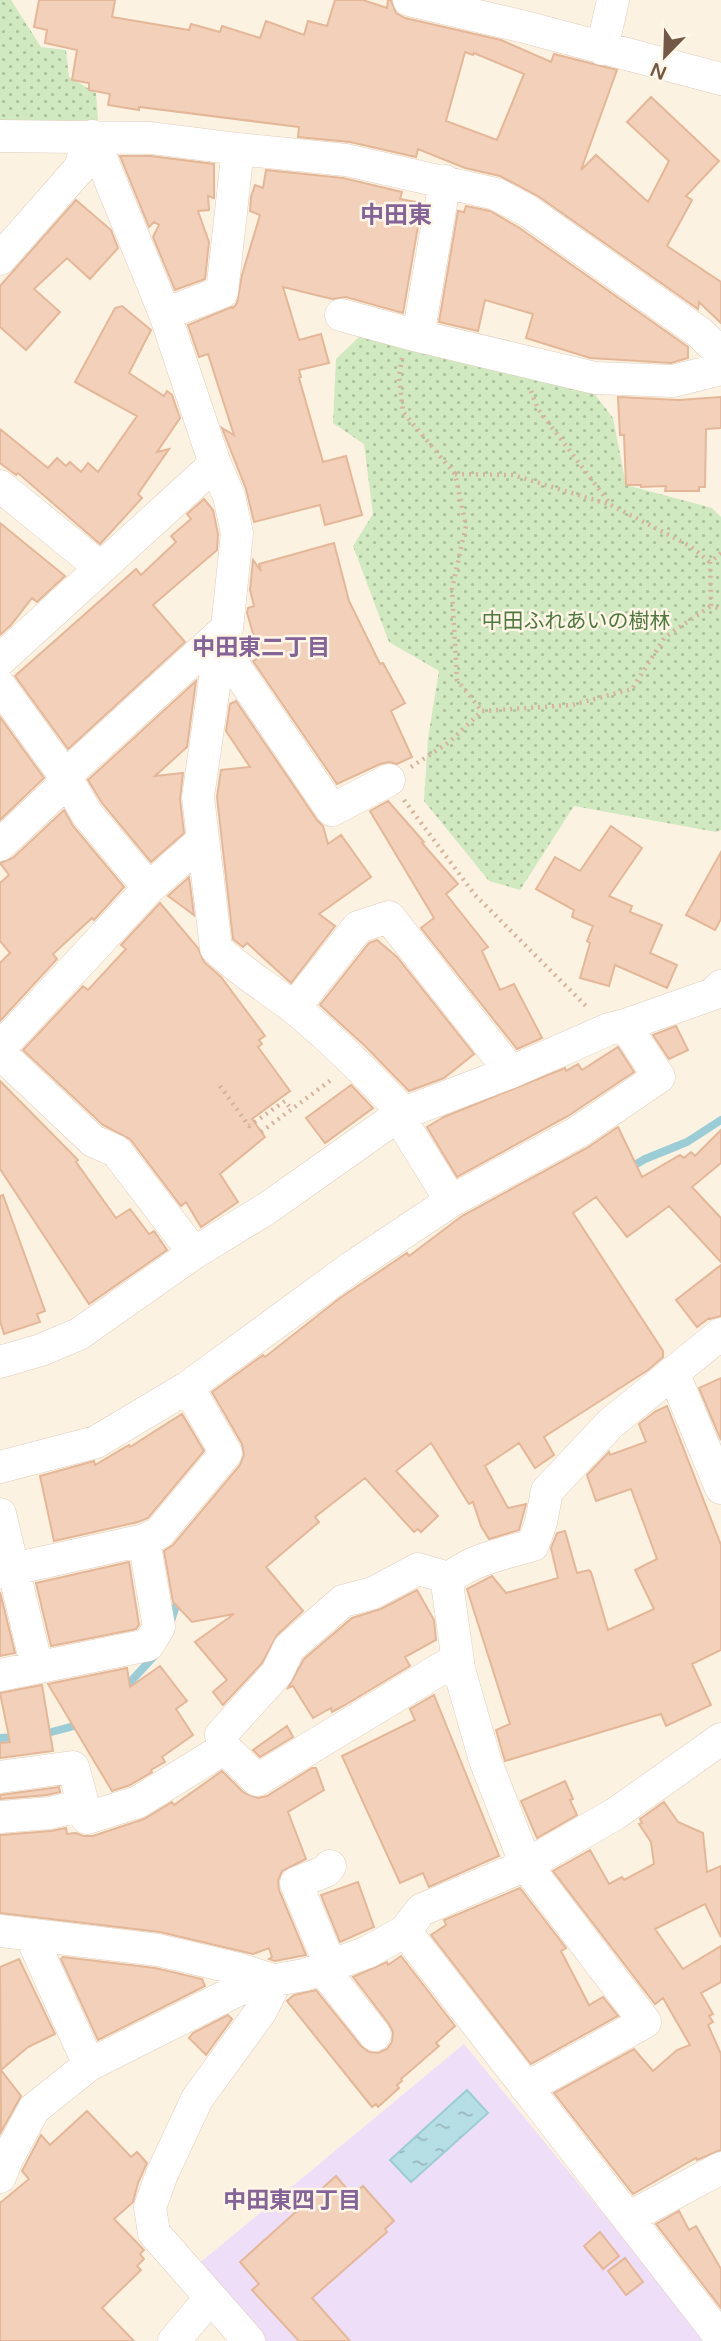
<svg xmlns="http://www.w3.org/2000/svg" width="721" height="2341" viewBox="0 0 721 2341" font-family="'Varela Round','Noto Sans JP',sans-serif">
<defs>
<pattern id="park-dots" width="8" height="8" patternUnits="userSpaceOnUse" patternTransform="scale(1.75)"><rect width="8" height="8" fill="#d0e9c0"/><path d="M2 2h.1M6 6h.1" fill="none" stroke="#adc09e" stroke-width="1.8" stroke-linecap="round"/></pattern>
<pattern id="water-ripples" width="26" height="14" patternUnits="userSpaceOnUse" patternTransform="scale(1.75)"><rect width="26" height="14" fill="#b6dee5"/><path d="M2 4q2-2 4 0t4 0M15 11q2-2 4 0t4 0" fill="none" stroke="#98b7bc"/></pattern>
</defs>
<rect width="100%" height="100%" fill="#fcf2e1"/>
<!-- education -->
<path fill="#efdef8" d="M464,2044L661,2284L703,2341H265L196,2266Z"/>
<!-- park -->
<path fill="url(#park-dots)" d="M0,0H11L41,47L66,50L69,77L96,93L98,120L0,123Z
M363,333L590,388L613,418L626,485L712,508L721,517V830L716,832L574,806L520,890L489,881L424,801L428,738L439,671L389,642L353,546L373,514L364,444L333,423L336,359Z"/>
<!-- water -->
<path fill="url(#water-ripples)" stroke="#9ccdd7" stroke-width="2" d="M467,2090L488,2113L411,2182L390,2160Z"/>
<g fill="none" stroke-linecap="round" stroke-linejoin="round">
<!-- stream -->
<path stroke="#9ccdd7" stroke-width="8" d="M628,1169L645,1159L687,1142L721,1120
M170,1624L179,1597
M122,1691L156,1654
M40,1735L74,1726L81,1722
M0,1738L17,1737"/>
</g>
<!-- building -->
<path fill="#f2d0b9" stroke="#e4b799" stroke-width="2" fill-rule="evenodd" d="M39,0H115L112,17L189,30L191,24L220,32L222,26L260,38L266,21L304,35L308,21L327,26L335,0H363L387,8L388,0H391L396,13L405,18L501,40L551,62L554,54L617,70L581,170L596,155L648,202L669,161L627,122L651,97L719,161L686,196L692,200L667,246L721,282V323L699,302L698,309L538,196L500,176L465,168L418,149L416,157L350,142L298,137L299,127L139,107V110L108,105L110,94L89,90V83L72,80L77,50L45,43L47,30L34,27ZM465,52L473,55L474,53L524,74L497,140L446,121Z
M120,156H150L214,164V198L208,196L209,210L198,211L209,242L205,279L175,290L153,237L159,225L154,222L149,227Z
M266,170L343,178L402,192L400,199L422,203L403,313L346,297L332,299L283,287L299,340L321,334L329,363L299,370L301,377L299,378L323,462L346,456L362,515L325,525L320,505L254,522L246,489L222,428L234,435L208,354L199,357L188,325L232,307L233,308L237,303L242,275L260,215L250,211L251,197L255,185L263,188Z
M76,200L111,230L118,248L90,279L67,258L34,289L60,312L26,350L0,327V286Z
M466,206L490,211L518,227L688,347V358L671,363L590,358L526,338L533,314L485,300L478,331L439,322L458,211L464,212Z
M122,306L151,330L129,373L164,396L167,391L172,395L180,418L157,452L169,449L138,494L142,498L100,544L18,473L16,475L0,463V429L48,468L57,458L66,466L70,462L81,472L88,463L98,472L137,416L75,382L115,308Z
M618,397L679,400L721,397V428L706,429L705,487H699V491H665L666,486L641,487V485H626L624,435H620Z
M204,499L213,510L218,534L217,550L153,605L185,642L68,749L15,676L136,569L141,575L176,542L171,536L191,519L187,514Z
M0,523L65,576L37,602L32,598L11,625L0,635Z
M334,543L349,601L380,664L383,663L405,703L391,711L412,757L397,764L389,762L380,764L337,784L253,661L260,657L247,613L248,608L254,606L250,590L253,560L261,571L259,564Z
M196,681L187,747L155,776L183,773L180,799L184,833L151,862L102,803L88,780Z
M236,701L317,820L323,826L328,844L341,835L371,877L319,914L335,926L291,983L247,943L243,947L233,939L217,797L221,770L250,767L226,731L230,704Z
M0,717L44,778L0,820Z
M388,801L424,842L422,843L458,884L446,894L488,947L482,951L500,990L514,984L542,1038L517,1049L421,928L434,918L370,811Z
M64,810L73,826L124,887L94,920L92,918L53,954L57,959L0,1021V963L10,953L0,941V883L9,875L0,863L13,858Z
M611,826L642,848L609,896L632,906L630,912L662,925L650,953L677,965L667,988L615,965L609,986L580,978L590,943L587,941L593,926L572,917L574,910L536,889L555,857L580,871Z
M721,852V919L715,930L686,915Z
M189,877L194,915L168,896Z
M160,903L198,948L204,962L221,977L265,1036L259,1040L262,1044L258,1047L290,1091L252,1119L265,1137L220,1174L238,1202L201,1227L186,1202L181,1206L130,1139L103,1125L23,1050L83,986L88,990L126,949L121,945Z
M377,940L397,957L474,1054L444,1078L409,1091L364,1045L320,1005L369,943Z
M676,1026L688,1050L669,1059L653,1035Z
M618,1047L634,1072L568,1116L457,1177L427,1127L444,1117L565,1068L566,1071L578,1064L582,1070Z
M0,1081L78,1160L76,1162L116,1218L130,1209L149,1234L154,1231L167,1250L89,1304L0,1169Z
M351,1085L373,1108L325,1143L306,1118Z
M618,1127L642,1177L680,1155L684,1158L691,1152L695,1156L721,1130V1163L692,1187L721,1218V1262L669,1206L627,1237L596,1197L573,1213L663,1351V1357L648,1370L544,1437L554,1455L535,1468L519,1443L485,1466L508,1508L526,1504L519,1530L489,1539L481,1526L473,1502L469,1504L431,1443L396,1471L438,1516L421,1532L418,1529L414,1532L365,1478L315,1517L319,1522L266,1567L303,1611L277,1635L262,1663L223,1705L213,1692L227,1680L195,1642L234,1614L192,1622L173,1602L164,1551L173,1545L240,1465L244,1455L242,1444L212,1392L263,1355L265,1357L340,1298L407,1253L409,1256L462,1216L587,1148Z
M3,1195L45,1311L37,1314L40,1322L4,1334L0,1321V1196Z
M721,1265V1316L710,1319L709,1318L697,1327L676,1300Z
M721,1378V1440L699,1388Z
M667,1406L721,1545V1650L692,1664L711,1705L666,1726L661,1714L505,1761L496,1730L510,1724L467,1589L492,1576L506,1593L558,1578L551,1548L557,1533L565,1531L577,1573L589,1570L591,1572L608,1630L654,1609L635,1570L657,1559L631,1489L596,1501L587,1475L609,1452L610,1455L646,1442L639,1424L656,1411Z
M182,1414L204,1451L148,1518L138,1522L54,1541L40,1476L94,1461L95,1465L129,1445L130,1447Z
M129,1562L139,1625L136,1629L51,1646L36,1583Z
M417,1590L434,1620L436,1640L405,1657L410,1666L345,1705L332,1712L331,1708L313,1718L293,1686L288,1688L304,1659L352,1618L381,1609Z
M0,1592L15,1653L0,1656Z
M160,1666L187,1701L176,1709L193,1735L162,1757L165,1762L151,1770L152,1772L130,1785L112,1791L48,1684L127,1668L130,1687Z
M42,1685L53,1751L0,1758V1743L10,1742L0,1693Z
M434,1695L499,1856L429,1887L423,1873L400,1883L342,1756L415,1720L410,1709Z
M287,1726L293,1737L260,1757L253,1750Z
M312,1768H316L324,1790L288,1812L306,1859L282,1871L278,1881L279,1890L306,1955L275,1961L269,1959L272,1957L269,1948L253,1954L160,1932L0,1913V1835L51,1831L66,1828L67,1834L76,1833L83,1836H93L144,1819L172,1802L174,1805L222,1771L244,1793L258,1798L267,1796Z
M565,1781L573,1799L570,1800L577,1815L537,1838L521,1801Z
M59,1787L60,1792L47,1795L0,1799V1795Z
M664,1802L678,1822L703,1833L707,1872L721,1866V1937L705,1904L655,1929L683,1969L721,1946V1982L701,1993L713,2014L709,2016L713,2022L708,2025L721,2054V2150L697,2160L696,2158L633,2194L554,2093L634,2049L653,2071L677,2050L690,2045L663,1998L655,2004L553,1871L590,1850L609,1884L622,1877L624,1880L654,1864L651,1842L639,1824L642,1823L640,1819Z
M358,1882L374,1927L340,1942L321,1895Z
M520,1888L566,1948L561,1951L589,2005L603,1997L618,2016L531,2064L431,1935L446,1925L444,1920Z
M401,1956L455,2026L436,2043L439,2046L401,2079L402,2081L397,2085L399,2088L378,2107L376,2104L372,2107L287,2001L294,1995L316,1990L361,2046L369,2052L378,2053L387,2049L392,2042L393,2032L389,2024L353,1977L387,1962L388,1965Z
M63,1957L155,1968L202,1979L205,1986L98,2040L61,1959Z
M19,1959L55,2034L28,2047L1,2070L21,2096L1,2132L0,1967Z
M228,2015L232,2019L206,2055L189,2038L193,2033Z
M87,2111L131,2157L137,2152L147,2163L138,2183L133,2202L114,2219L144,2250L140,2254L144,2259L137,2266L141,2270L102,2308L134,2341H0V2203L29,2179L22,2171L41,2135L50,2145Z
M336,2176L352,2195L363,2186L394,2221L385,2229L387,2232L312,2298L350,2341H299L252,2290L259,2284L240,2262Z
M679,2211L689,2230L696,2226L721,2269V2308L656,2224Z
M600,2232L619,2256L603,2269L584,2246Z
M625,2258L643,2282L626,2295L608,2271Z"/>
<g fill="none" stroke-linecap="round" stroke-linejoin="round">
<defs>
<path id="minor" d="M409,0L525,27L721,79
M602,49L613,0
M0,136L151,138L238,149L346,160L496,194L528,211L700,333L721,354
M92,136L165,314L215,464L229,496L237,533L227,628L220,645L198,797L216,948C241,972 267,987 294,1008C333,1039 370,1077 404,1113
M0,259L79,169L92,136
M165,314L222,292L238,149
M341,315L418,336L595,378L673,381L721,369
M418,336L445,181
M0,486L101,568
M220,645L332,810L389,780
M0,660L215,464
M0,686L65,776L227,628
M0,845L58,790L65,776L87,814L149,888
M294,1008L358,927L389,917L511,1072
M0,1048L149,888L203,840
M0,1053L93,1141L116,1151L194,1253
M451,1201L578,1132L659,1077L625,1025
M0,1362L41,1350L79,1334L194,1253L266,1209L392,1120L404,1113L511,1072L609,1029L625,1025L713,994L721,986
M673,1372L721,1488
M0,1467L96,1442L188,1387L352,1267L451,1201L399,1117
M0,1514L37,1667
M0,1572L144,1540
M0,1675L148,1645L159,1627L144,1540L159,1533L226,1453L188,1387
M224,1747L221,1735L277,1673L289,1648L343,1601L373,1593L418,1569L449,1578
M0,1777L73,1767L87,1818L138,1802L217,1753L224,1747L257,1780L457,1659
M0,1817L50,1813L83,1805
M0,1931L158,1950L235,1968L276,1981L261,2011L197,2099L162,2174L150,2207L154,2233L249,2341
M405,1931L721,2338
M31,1936L89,2065
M330,1965L296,1883L326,1871L330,1866
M322,1968L375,2035
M526,2088L645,2022L526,1865L485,1760L459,1669L447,1583C459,1562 510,1552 533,1545L541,1522L547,1491L611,1423L721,1334
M0,2177L7,2159L34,2109L89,2065L242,1988L258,1983L304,1975L368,1952L405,1931L421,1910L526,1865L615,1814L721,1739
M628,2218L721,2168
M174,2341L210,2298"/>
</defs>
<!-- minor casing -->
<use href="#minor" stroke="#e0cebd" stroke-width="33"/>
<!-- path -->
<path stroke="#d6b39c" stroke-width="4.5" stroke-dasharray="2 5" stroke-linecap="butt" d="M402,358L399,376L403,412L455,474L466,526L452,589L457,680L482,711
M531,391L538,409L611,505L690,546L710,562
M455,474L513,475L611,505
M721,553L710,562L711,606L721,609
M411,767L448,743L482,711L572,705L632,689L665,637L711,606
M404,800L475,895L588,1008
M220,1086L249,1126L285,1101L291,1109
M261,1132L331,1080"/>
<!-- minor -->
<use href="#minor" stroke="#fff" stroke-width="32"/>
</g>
<g text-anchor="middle" stroke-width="5" stroke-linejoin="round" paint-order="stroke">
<!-- park labels -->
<g font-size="21" fill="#507940" stroke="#fff6e7">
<text x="576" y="628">中田ふれあいの樹林</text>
</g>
<!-- neighbourhood labels -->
<g font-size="23" font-weight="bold" fill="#866397" stroke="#fff6e7">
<text x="261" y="655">中田東二丁目</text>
<text x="292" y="2208">中田東四丁目</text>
</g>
<!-- quarter labels -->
<g font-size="24" font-weight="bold" fill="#866397" stroke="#fff6e7">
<text x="396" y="223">中田東</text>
</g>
</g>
<!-- north arrow -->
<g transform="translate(665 56) rotate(203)" stroke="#fff6e7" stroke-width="5" paint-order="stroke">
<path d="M0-5L12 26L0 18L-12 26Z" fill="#735848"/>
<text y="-10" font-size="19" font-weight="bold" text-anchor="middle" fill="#735848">N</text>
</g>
</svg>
